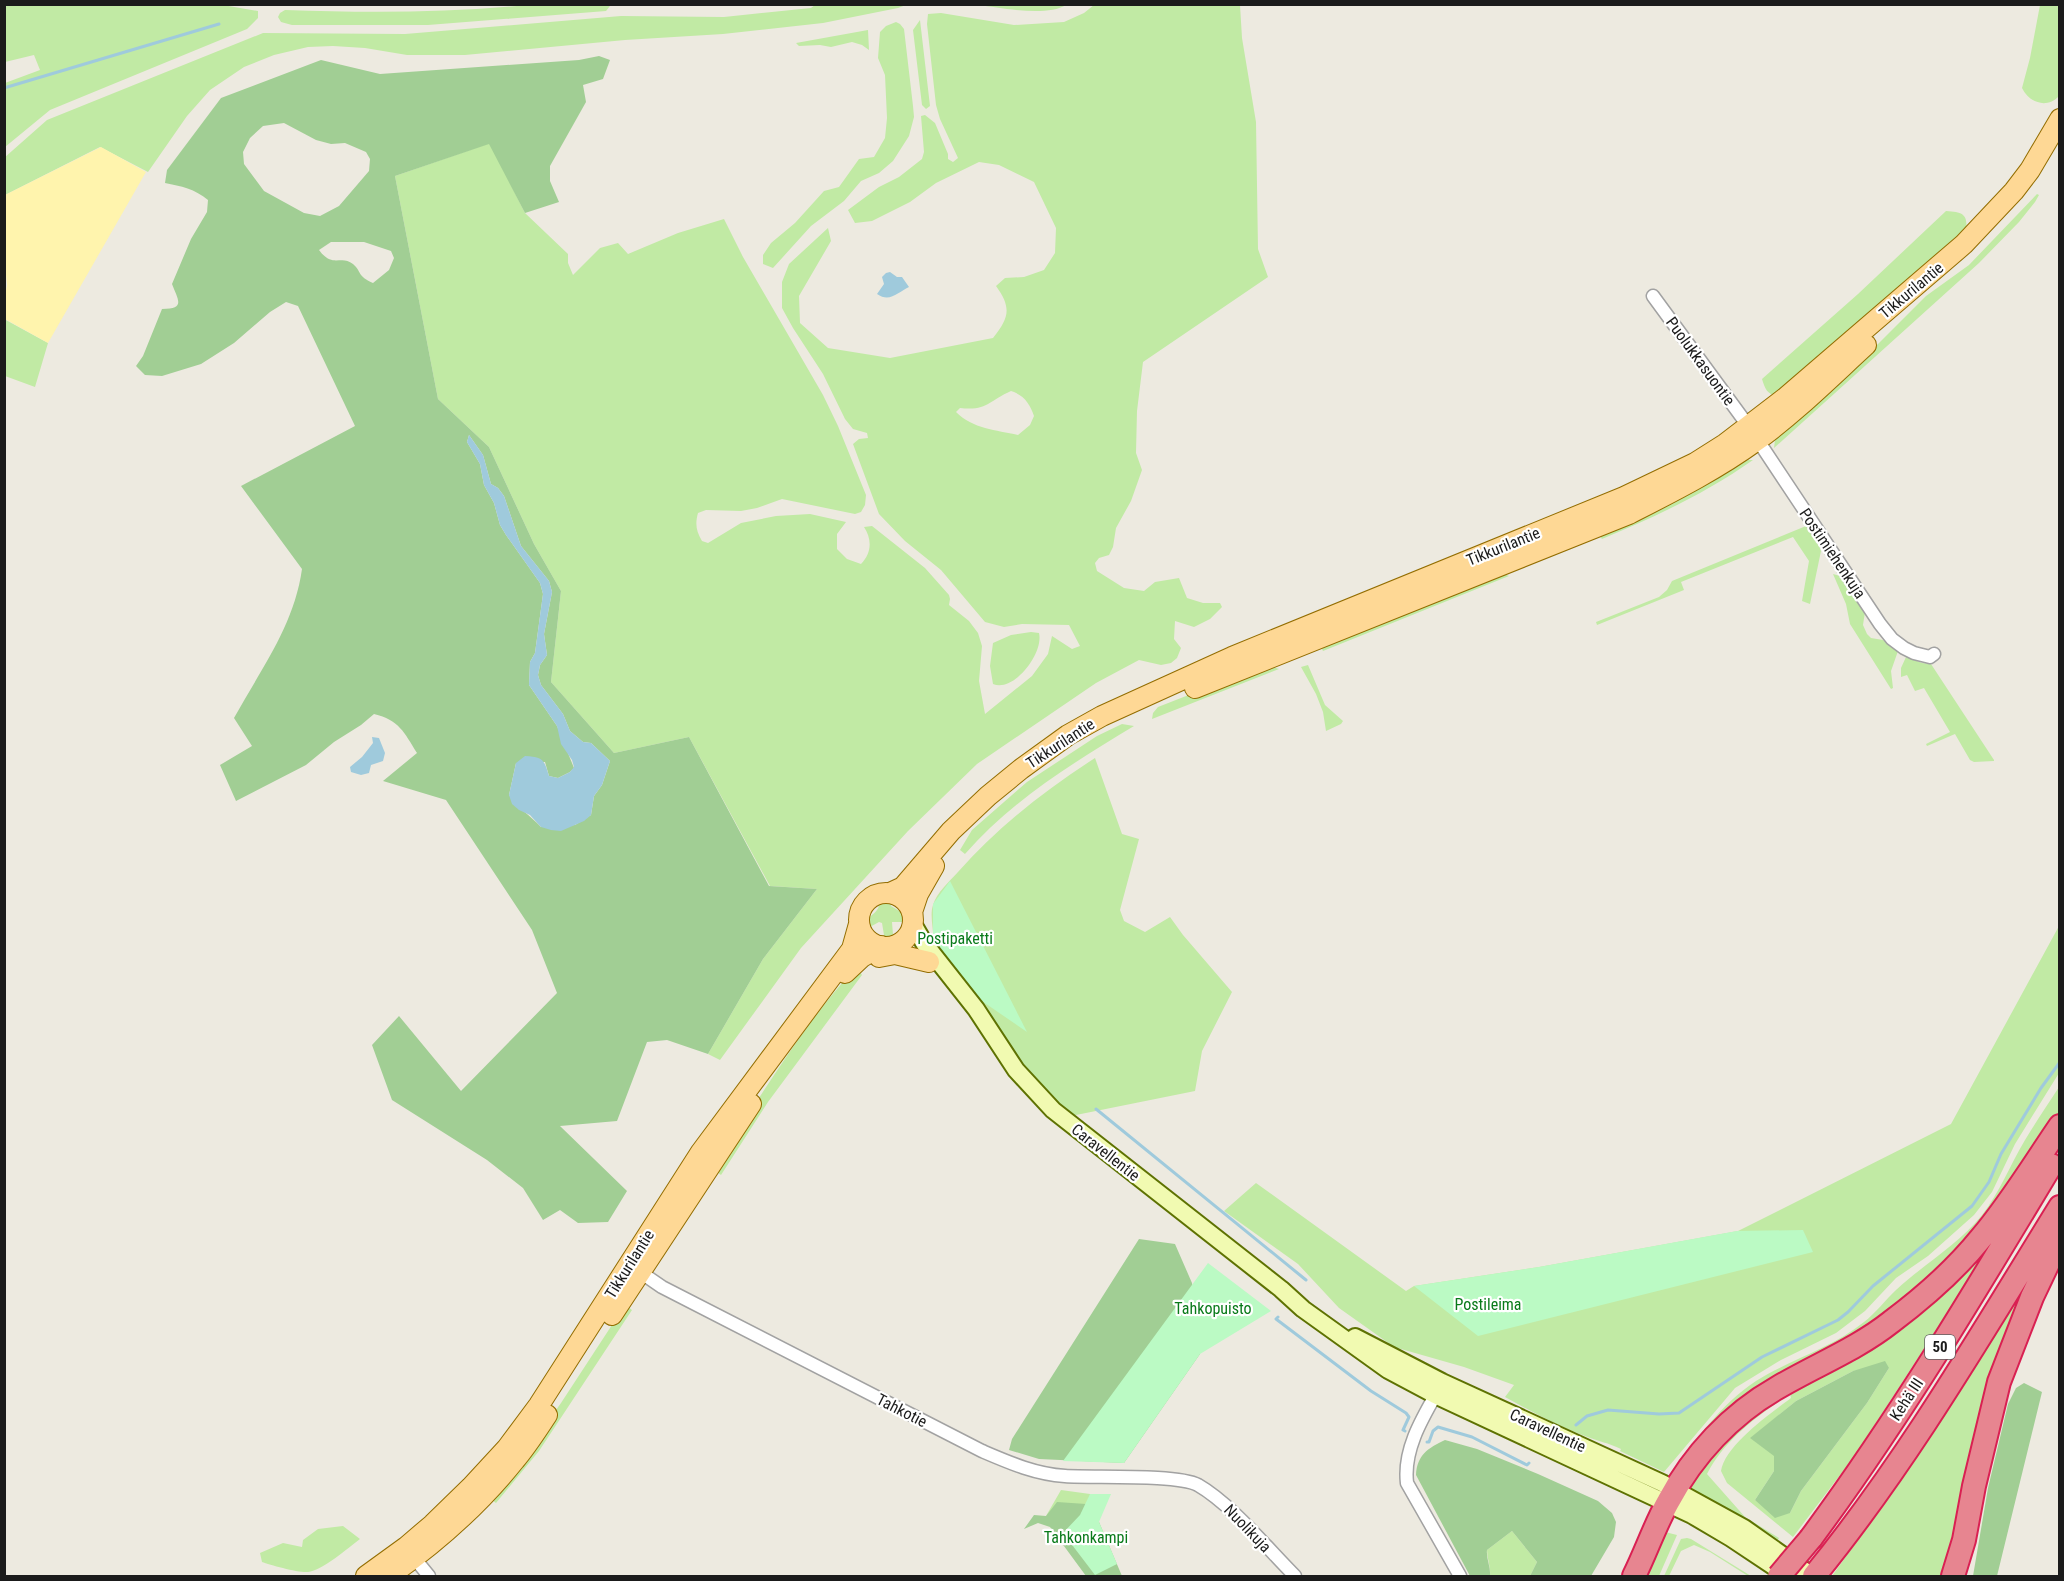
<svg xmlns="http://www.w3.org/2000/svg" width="2064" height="1581" viewBox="0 0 2064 1581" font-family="'Roboto Condensed',sans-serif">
<rect width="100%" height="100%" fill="#edeae0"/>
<!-- grass -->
<path fill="#c1eaa4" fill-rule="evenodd" d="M537,4L610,6L606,11L428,25H292L281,22L278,17L280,13L285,10C370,13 453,13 537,4Z
M4,5L217,4L258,11V18L247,29L50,110L5,147V83L40,70L34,55L5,62Z
M815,5H906L898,8L823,23L723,34L625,40L465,55H407L365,48L333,46L308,47L274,55L244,67L210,90L187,116L148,172L100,147L5,195L4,158L47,120L263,33L405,34L621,16L724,17L811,8Z
M979,5L1066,4V5C1047,17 1001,8 979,5Z
M1094,5H1240L1242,38L1256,122L1258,249L1268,277L1143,362L1137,411L1136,453L1142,470L1131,501L1116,528L1113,547L1109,555L1099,558L1095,563L1097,571L1124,588L1144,591L1155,582L1179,578L1187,598L1203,603H1220L1222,607L1210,619L1194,627L1175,621L1174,639L1181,648L1177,658L1171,663L1161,665L1139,660L1096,683L977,764L908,831L801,948L720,1060L708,1054L763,959L817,889L770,886L689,737L614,753L551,682L561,591L534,544L489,447L438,399L395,176L490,143L525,213L568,254V263L573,275L600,248L618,243L628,254L678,233L724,219L743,257L823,395L838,426L866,495L865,505L861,512L855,514L782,499L757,508L741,511L706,510L698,513C695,524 696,531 702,541L708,543L741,523L776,516L810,514L846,522L837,534V549L847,559L861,564C872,553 872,539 864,527L872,526L925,568L949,595L950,599L949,605L969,621L978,633L982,646L979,681L985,714L1032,676L1048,654L1052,636L1072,649L1080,646L1069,625L1022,624L1004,627L985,622L941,570L905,541L879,514L853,444L859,439L868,438L867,433L853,429L845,419L823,374L793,328L782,308V282L789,264L828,228L831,241L799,296L800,323L828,348L890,358L993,338C1009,318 1012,308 996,286L1005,278L1024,277L1044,270L1055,253L1056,228L1034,182L999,165L979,162L936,183L910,202L872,221L855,223L848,210L879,187L899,177L922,159L924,152L921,116L925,115L935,123L948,154V159L953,162L958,158L940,119L936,105L927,24L928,14L941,13L1014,25L1064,22L1084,13ZM1011,391C1024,395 1030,404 1034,416L1030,425L1018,435C996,430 973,429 956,412L960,408C988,411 988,401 1011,391Z
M2040,5H2059V96C2047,109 2029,103 2022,88L2030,58Z
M920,20L930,106L926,109L922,105L913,30Z
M896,22L900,24L904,29L913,106L914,117L909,136L893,161L879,173L861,181L844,201L811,226L773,268L763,264V255L771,243L795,223L824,191L839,187L859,159L874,157L885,138L887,118L885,75L878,58L880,32L886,26Z
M868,30L869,50L862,45L852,42L831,47L820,45L799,46L796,43Z
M2037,194L2039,195L2035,202L2019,222L1979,263L1774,448L1775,440L1781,430L1878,344L1926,296L1969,265Z
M1946,211C1965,212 1968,215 1966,234L1778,397C1767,394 1765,389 1762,379L1858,294Z
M4,319L48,343L35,387L5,376Z
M1748,460H1753C1706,493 1655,517 1602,539L1598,534L1698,485L1716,478L1739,464Z
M1806,526L1818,543L1821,551L1810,604L1802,601L1809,561L1793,537L1681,582L1684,590L1597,625L1596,622L1659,597L1667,590L1672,581Z
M1499,572L1509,576L1323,651L1322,649L1328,642Z
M1833,574L1840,576L1865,612L1863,625L1867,634L1871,638L1883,640L1898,651L1891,671L1893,688L1891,689L1850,624L1846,604Z
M1031,632L1039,633C1044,654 1013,693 993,684L990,666L993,643L1011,635Z
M1906,657L1922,663L1931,664L1994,760V761L1974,762L1970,760L1955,734L1927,746L1926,744L1950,732L1924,688L1915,691L1907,675L1901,677V668Z
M1308,665L1325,705L1343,721L1341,724L1326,731L1323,712L1316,694L1301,667Z
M1273,667L1279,669L1152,719L1153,713L1158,707L1204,689Z
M1122,724L1134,726C1073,763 1012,800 965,854L960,850L972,830L1027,782L1097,736Z
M1095,758L1122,834L1139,839L1120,910L1124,921L1145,932L1170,917L1183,935L1232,992L1202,1051L1195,1091L1071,1116C1016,1068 976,1005 933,946C935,932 929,917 933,905C937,892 949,882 958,872C998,827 1044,791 1095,758Z
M887,900L890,901L891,906L904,914L905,922H892L893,935L895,937L885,939L881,938L884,935L882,923L879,922L868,928C864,915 878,915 879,905Z
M2059,926V1073L2015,1144L1992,1192L1974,1215L1928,1256L1896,1278L1865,1311L1836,1333L1781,1360L1735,1388L1664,1472L1620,1451L1621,1449C1609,1443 1597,1441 1585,1436C1557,1426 1531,1411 1505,1397L1514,1385L1464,1367L1394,1347L1339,1308L1298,1264L1224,1211L1256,1183L1406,1291L1414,1286L1539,1267L1738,1231L1951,1124Z
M852,972H860L862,975L768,1102L721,1175L713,1169C757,1103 798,1031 852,972Z
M2059,1087V1114L2028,1163L1994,1210L1916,1294L1670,1474C1695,1441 1721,1404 1756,1381C1791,1359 1832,1348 1864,1322C1876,1313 1885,1300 1896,1290C1924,1264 1958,1245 1982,1215C2000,1192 2010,1165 2025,1140C2036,1122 2048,1104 2059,1087Z
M1983,1253L1956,1299L1856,1454L1793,1537L1727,1483L1721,1471C1725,1445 1771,1413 1791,1398L1790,1394C1758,1415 1724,1440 1707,1474L1745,1517L1779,1538L1777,1542L1688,1491L1695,1473L1754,1410L1890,1336L1926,1309L1953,1285ZM1889,1368L1867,1403L1801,1491L1790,1513L1755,1500L1774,1471V1455L1751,1438L1796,1401L1853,1371Z
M2021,1293L1948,1576H1832L1902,1478Z
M625,1305L632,1310L539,1451L496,1503L492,1500L561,1403Z
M1061,1490L1090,1494H1111L1094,1503L1046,1516Z
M343,1526L360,1539C349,1547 322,1571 308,1572C299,1573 270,1565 262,1562L260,1553L283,1543L302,1547L303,1540L318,1529Z
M1512,1531L1537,1562L1530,1576H1490C1491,1567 1487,1559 1487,1550Z
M1661,1531L1677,1535L1659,1576H1639Z
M1687,1538L1691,1539L1751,1576H1748L1710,1552L1694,1545L1681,1551L1669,1576H1664L1681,1539Z"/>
<!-- forest -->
<path fill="#a1ce94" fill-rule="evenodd" d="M599,56L610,60L603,79L583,85L586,102L550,166V181L559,202L525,213L489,144L395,176L438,399L489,447L534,544L561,591L551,682L614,753L689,737L769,886L817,889L763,959L708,1054L667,1040L647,1042L617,1121L560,1126L627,1191L608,1222L578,1223L560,1210L543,1220L523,1188L487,1160L392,1100L372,1045L399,1016L461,1091L557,993L532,930L446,800L383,781L417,753C404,732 399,720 374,714L361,725L334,742L306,765L236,801L220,765L252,746L234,718C261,669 294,626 302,569L241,486L355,426L298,306L286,302L270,312L234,343L201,364L162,376L145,375L136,366L143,356L162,309C186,309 178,300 172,284L191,239L207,212L208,200C195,189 181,186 165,183L167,170L221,98L321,60L380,74L579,60ZM284,123L316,140L331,144L345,143L366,152L370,159L369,171L339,206L320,216L304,213L264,191L244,164L243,152L250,138L263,126ZM331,242H364L391,251L394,258L389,270L373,283C357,276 362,272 353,264C341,254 333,269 319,250ZM469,435L483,455L491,484L498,488L504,496L521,546L549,581L552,592L544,634L547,655L540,665L538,675L541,685L563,714L570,731L583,742L591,743L610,761L602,785L594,796L591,815L575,825L541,827C529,814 519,810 509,795L516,763L545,762L549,776L558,778L570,772L574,768L557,726L529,685L530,662L535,653L543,594L540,583L506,535L500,525L494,503L484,485L480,464L467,442Z
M1139,1239L1175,1244L1192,1283L1200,1354L1124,1463L1039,1459L1009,1450L1012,1439Z
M1885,1361L1889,1368L1867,1403L1801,1491L1790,1513L1775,1518L1755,1500L1774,1471V1456L1750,1438L1796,1401L1853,1371Z
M2024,1383L2042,1392L1997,1576H1973L1988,1488L2008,1404L2016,1388Z
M1445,1440L1477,1449L1538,1474L1598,1501L1612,1513L1616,1522L1614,1537L1591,1576H1530L1537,1562L1512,1531L1487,1550C1486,1559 1491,1567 1490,1576H1470L1416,1475C1417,1455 1428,1448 1445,1440Z
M1057,1502L1086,1504L1094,1503L1099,1522L1122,1576H1086L1050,1527L1038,1523L1024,1529L1034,1515L1046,1516Z"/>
<!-- sand -->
<path fill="#fff4ad" d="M101,147L146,172L48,343L5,319V296L7,285L4,253L5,195Z"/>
<!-- park -->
<path fill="#bbfac4" d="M950,881L1027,1032L979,999L933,946V904Z
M1803,1230L1813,1252L1478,1336L1414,1286L1539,1267L1737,1231Z
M1208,1263L1271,1311L1200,1354L1124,1463L1063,1461Z
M1090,1494H1111L1099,1522L1117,1564L1095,1575L1063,1533L1080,1515Z"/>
<!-- water -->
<path fill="#9fcadc" d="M890,272L897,277H902L909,287C898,292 890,303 877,294L884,284L882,277L886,273Z
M469,435L483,455L491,484L498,488L504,496L521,546L549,581L552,592L544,634L547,655L540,665L538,675L541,685L563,714L570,731L583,742L591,743L610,761L602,785L594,796L591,815L584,821L561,831L551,830L541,827L530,815L519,810L512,804L509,795L516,763L525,756C543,757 544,759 549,776L558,778L570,772L574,767L572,760L561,744L557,726L529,685L530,662L535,653L543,594L540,583L506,535L500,525L494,503L484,485L480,464L467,442Z
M372,737L379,738L385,753L383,761L371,765L369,773L361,775L351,772L350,767L362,757L373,743Z"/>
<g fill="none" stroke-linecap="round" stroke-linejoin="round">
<!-- stream -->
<path stroke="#9fcadc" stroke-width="3" d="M4,88L219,24
M1096,1109L1306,1280
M1278,1317L1276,1319L1371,1391L1406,1413L1409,1417L1403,1430L1405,1431
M1576,1425L1587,1416L1608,1410L1659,1414L1679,1413L1762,1357L1838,1320L1848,1312L1873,1286L1972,1206L1989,1182L2001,1154L2041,1088L2060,1062
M1427,1442H1429L1433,1431L1438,1427L1472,1437L1527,1465L1529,1463"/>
<defs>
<path id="street" d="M1653,296L1749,427L1880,624L1892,639L1904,648L1914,653L1930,657L1934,654
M636,1269L662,1287L982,1451C1010,1463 1035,1474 1065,1476C1094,1478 1177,1474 1198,1485C1231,1504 1268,1549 1295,1576
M1439,1389C1423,1417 1403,1449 1407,1483L1460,1576
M411,1554L429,1576"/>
<path id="secondary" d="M913,924L924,943L976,1009L1016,1070L1053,1110L1281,1289L1303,1309L1388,1370L1435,1395L1692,1515L1731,1538L1788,1576
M1355,1337L1442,1382L1662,1483L1744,1528L1812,1576"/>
<path id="primary" d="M1195,688L1629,514C1672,492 1716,470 1756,441C1795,413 1830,378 1866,345
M890,893L903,887L951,831L988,796L1021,769L1068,735L1102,716L1232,657L1624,497L1695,463L1725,444L1785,398L1964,244L2014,191L2030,170L2060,119
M859 920a27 27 0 1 1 54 0a27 27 0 1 1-54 0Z
M912,912L918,894L934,866
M879,957L895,954L929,962
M845,973L862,957L881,946
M612,1315L751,1104
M366,1576L406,1547L433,1524L471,1487L507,1448L539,1405L701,1152L852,949L859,924
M389,1576C436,1543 479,1505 515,1460C527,1446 537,1430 547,1415"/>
<path id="highway" d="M1811,1538C1899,1419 1975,1292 2051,1165
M1634,1576C1646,1552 1655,1525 1668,1502C1693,1455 1731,1414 1777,1388C1814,1366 1857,1349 1891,1322C1923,1298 1956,1269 1981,1238C2010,1204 2034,1164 2060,1126
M1814,1576C1907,1462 1982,1333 2060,1207
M1953,1576L1964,1540L1974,1486L1999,1382L2032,1297L2060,1238"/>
</defs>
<!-- street casing -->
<use href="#street" stroke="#a2a2a2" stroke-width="15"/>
<!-- secondary casing -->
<use href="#secondary" stroke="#5e7202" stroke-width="20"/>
<!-- primary casing -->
<use href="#primary" stroke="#936d00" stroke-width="22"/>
<!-- highway casing -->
<use href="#highway" stroke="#d92052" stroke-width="26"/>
<!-- street -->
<use href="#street" stroke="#fff" stroke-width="12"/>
<!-- secondary -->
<use href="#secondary" stroke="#f1fab1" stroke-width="16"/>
<!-- primary -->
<use href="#primary" stroke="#fed895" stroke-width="20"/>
<!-- highway -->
<use href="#highway" stroke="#e78590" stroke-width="22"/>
<defs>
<path id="highway-bridge" d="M1779,1576L1811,1538"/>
</defs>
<!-- highway-bridge casing -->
<use href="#highway-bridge" stroke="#d92052" stroke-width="26" stroke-linecap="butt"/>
<!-- highway-bridge -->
<use href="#highway-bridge" stroke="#e78590" stroke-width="22"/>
</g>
<g text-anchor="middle" stroke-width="4.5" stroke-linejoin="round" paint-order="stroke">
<!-- shield labels -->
<rect fill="#fff" stroke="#5f5f5f" stroke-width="1.5" x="1925" y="1335" width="30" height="24" rx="4.5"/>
<g font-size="15" font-weight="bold" fill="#1b1b1b">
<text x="1940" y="1352">50</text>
</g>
<!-- street labels -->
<g font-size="16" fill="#1b1b1b" stroke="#fff">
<text transform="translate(1911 290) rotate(-40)" y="6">Tikkurilantie</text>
<text transform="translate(1701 361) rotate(54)" y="6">Puolukkasuontie</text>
<text transform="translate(1503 546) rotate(-22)" y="6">Tikkurilantie</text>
<text transform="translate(1833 553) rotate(56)" y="6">Postimiehenkuja</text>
<text transform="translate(1060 743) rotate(-33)" y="6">Tikkurilantie</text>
<text transform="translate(1106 1152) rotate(38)" y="6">Caravellentie</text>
<text transform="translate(629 1264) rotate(-58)" y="6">Tikkurilantie</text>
<text transform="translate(1906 1399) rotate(-57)" y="6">Kehä III</text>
<text transform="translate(902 1410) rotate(27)" y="6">Tahkotie</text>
<text transform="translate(1548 1430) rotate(25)" y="6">Caravellentie</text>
<text transform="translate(1248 1528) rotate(46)" y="6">Nuolikuja</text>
</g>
<!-- park labels -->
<g font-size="16" fill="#097a1a" stroke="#fff">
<text x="955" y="944">Postipaketti</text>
<text x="1488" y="1310">Postileima</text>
<text x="1213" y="1314">Tahkopuisto</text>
<text x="1086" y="1543">Tahkonkampi</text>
</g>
</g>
<!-- border -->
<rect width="2064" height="1581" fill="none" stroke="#1b1b1b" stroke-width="12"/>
</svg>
